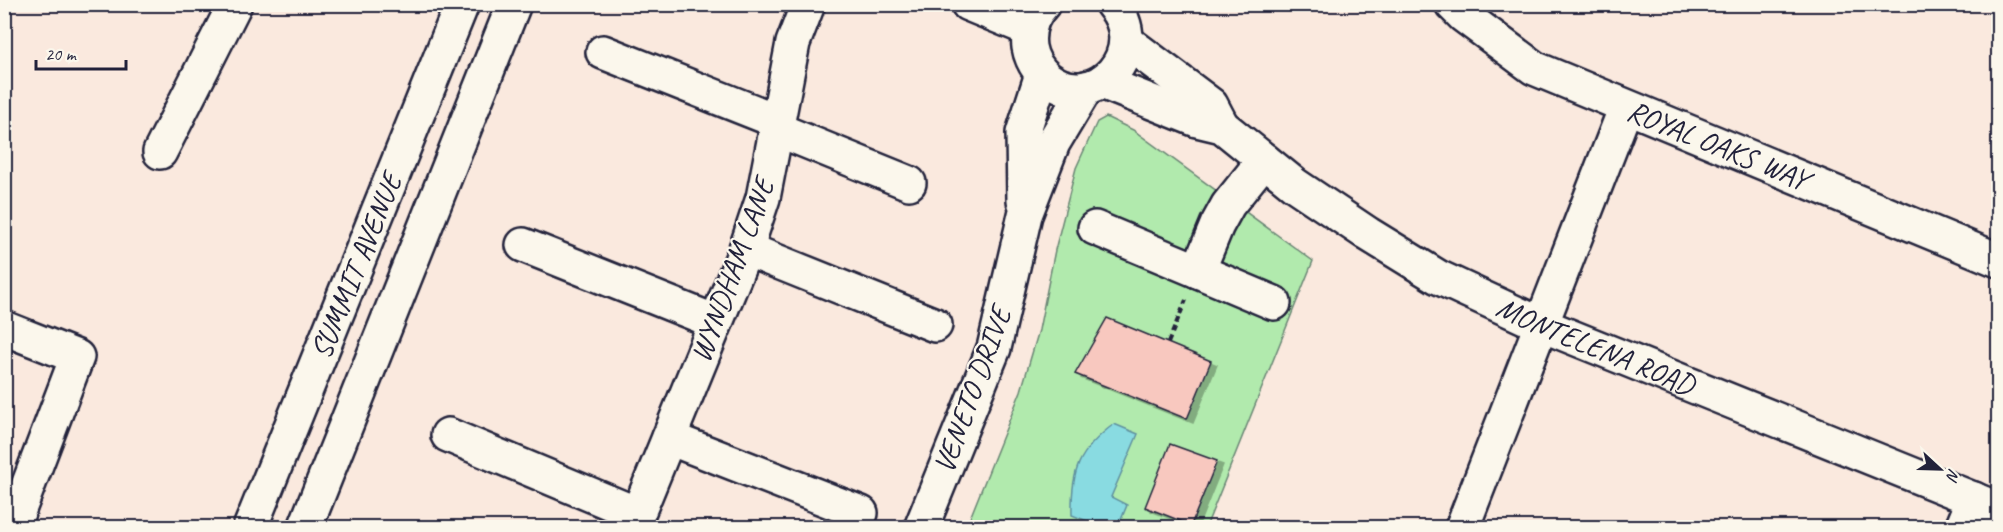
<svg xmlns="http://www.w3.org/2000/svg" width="2003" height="532" viewBox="0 0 2003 532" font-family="Caveat,sans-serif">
<defs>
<filter id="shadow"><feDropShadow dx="6" dy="4" stdDeviation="0" flood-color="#0004"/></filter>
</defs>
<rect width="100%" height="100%" fill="#fae9de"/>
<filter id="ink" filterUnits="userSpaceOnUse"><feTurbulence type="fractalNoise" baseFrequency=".0167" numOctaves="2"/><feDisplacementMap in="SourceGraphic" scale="12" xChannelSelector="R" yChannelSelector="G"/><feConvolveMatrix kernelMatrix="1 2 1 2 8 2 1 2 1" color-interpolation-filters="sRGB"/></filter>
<g filter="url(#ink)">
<!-- green -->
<path fill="#b1eaad" stroke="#6a8674" stroke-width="1.5" d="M1106,117L1133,130L1313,261L1206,527L966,528L1021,391L1039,330L1055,250L1076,168L1097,122Z"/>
<!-- water -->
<path fill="#89dbe1" stroke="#60919f" stroke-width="1.5" d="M1114,424L1138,434L1111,497L1127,505L1118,527H1102L1072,515C1071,471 1078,451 1114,424Z"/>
<!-- building -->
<path fill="#f8c8bf" stroke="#22223b" stroke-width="1.5" filter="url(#shadow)" d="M1107,318L1211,361L1187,419L1075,374Z
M1170,444L1217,461L1191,525L1145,507Z"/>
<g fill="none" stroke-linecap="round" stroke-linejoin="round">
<defs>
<g id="minor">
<path d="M968,4L1029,29"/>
<path d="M1043,4C1032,15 1027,31 1029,47C1031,59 1038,70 1047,78C1095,115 1153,50 1112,4"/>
<path d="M1452,4L1464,16L1534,68L1998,260"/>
<path d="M1126,41L1211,105L1222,126"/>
<path d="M603,52L777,121"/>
<path id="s1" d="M1102,82L1197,120L1222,126L1295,185L1368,234L1438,277L1542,325L1998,509"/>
<path d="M776,129L909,183"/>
<path d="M160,152L235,4"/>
<path d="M1024,201L1023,133L1042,74"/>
<path d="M1095,228L1198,271L1217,225L1228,205L1264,160"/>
<path d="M523,245L716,322"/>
<path d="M746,249L935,325"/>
<path d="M1198,271L1274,303"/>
<path d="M4,328L77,357L12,528"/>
<path d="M448,435L637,514"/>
<path d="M669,438L861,513"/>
<path d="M632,528L746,249L763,198L793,43L808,4"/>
<path d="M921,528L994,348L1025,215L1053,143L1086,88"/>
<path d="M1462,528L1626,107"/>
<path d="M1962,528L1974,499"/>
</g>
<path id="major" d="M250,528L462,4
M305,528L514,4"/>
</defs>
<!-- minor casing -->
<use href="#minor" stroke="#22223b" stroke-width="38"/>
<!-- major casing -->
<use href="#major" stroke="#22223b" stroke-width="38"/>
<!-- path -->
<path stroke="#22223b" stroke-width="4" stroke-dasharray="6 4.5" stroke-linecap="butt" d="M1168,343L1186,300"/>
<!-- minor -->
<use href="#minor" stroke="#fbf7ec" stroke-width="33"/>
<!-- major -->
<use href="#major" stroke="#fbf7ec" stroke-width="33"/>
</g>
</g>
<g text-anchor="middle" stroke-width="4.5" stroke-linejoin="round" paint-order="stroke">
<!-- street labels -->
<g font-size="30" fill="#22223b" stroke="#fbf7ec">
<text transform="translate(1718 145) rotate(22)" y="10">ROYAL OAKS WAY</text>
<text transform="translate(356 266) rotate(-68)" y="10">SUMMIT AVENUE</text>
<text transform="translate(732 270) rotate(-70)" y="10">WYNDHAM LANE</text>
<text dy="10" stroke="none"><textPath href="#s1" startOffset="564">MONTELENA ROAD</textPath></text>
<text transform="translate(972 390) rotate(-70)" y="10">VENETO DRIVE</text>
</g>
</g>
<!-- margin -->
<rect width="2003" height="532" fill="none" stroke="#fbf7ec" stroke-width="24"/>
<rect x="12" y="12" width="1979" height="508" fill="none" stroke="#22223b" stroke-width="2" filter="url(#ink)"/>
<!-- north arrow -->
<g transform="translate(1940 469) rotate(112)" stroke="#fbf7ec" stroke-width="4.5" paint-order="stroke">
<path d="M0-4.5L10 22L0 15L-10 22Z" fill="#22223b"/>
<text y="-9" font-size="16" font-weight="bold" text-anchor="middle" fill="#22223b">N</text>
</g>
<!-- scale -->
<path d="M36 60v9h90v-9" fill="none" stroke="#22223b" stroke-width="3"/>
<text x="45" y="60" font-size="18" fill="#22223b" stroke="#fbf7ec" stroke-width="4.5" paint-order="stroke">20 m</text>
</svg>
